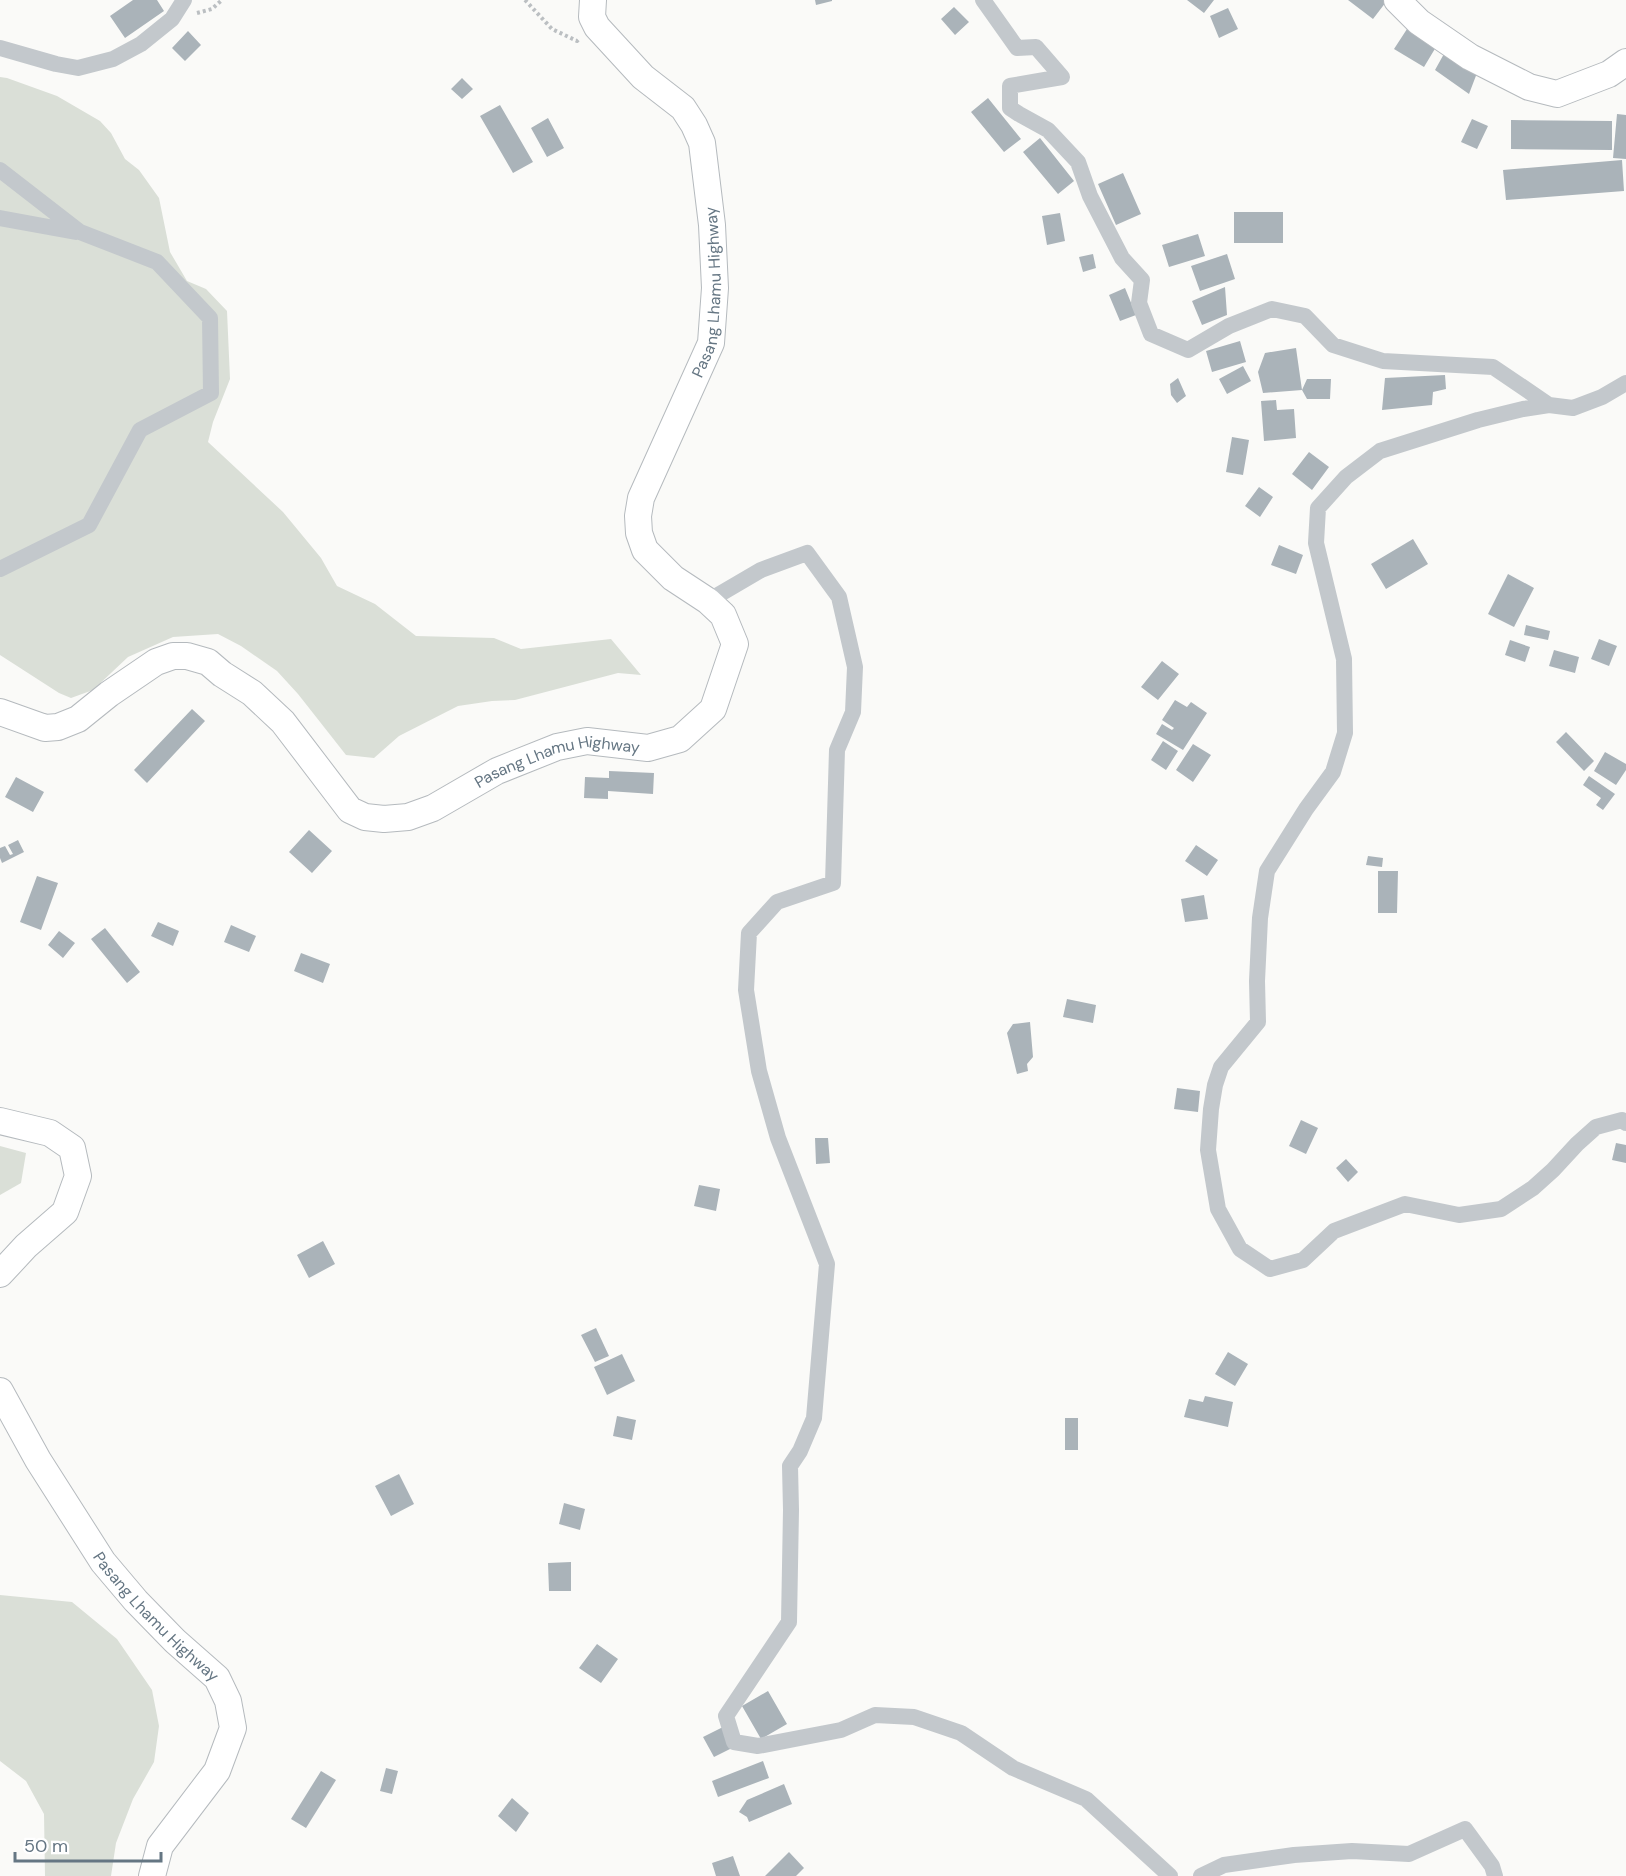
<svg xmlns="http://www.w3.org/2000/svg" width="1626" height="1876" viewBox="0 0 1626 1876" font-family="'DM Sans',sans-serif">
<rect width="100%" height="100%" fill="#fafaf8"/>
<!-- green -->
<path fill="#dadfd7" d="M0,77L7,78L57,96L100,121L111,133L125,159L139,170L159,198L170,252L187,281L206,289L227,311L230,379L213,422L208,442L283,512L321,558L337,586L375,604L416,636L494,638L521,649L611,639L641,675L618,673L515,700L492,701L458,706L399,736L374,758L346,755L298,694L277,671L241,646L218,634L173,637L128,657L93,690L71,698L59,693L0,655Z
M0,1146L26,1153L21,1183L0,1195Z
M0,1595L72,1602L117,1639L152,1690L159,1726L154,1762L133,1799L116,1843L111,1876H45L44,1814L26,1781L0,1761Z"/>
<!-- building -->
<path fill="#aab3b9" d="M133,0H157L164,11L125,38L110,16Z
M815,0H832V1L816,5Z
M1187,0H1214L1204,13Z
M1348,0H1384L1386,2L1373,19Z
M954,7L969,22L955,35L941,19Z
M1228,8L1238,29L1219,38L1210,16Z
M1407,29L1436,47L1424,67L1394,49Z
M188,31L201,45L185,61L172,48Z
M1445,52L1477,73L1469,94L1435,70Z
M462,78L473,89L462,99L451,89Z
M988,98L1021,139L1004,152L971,112Z
M500,105L533,162L513,173L480,116Z
M1617,114L1626,115V159L1613,158Z
M548,118L564,148L547,157L531,128Z
M1472,119L1488,126L1477,149L1461,142Z
M1511,120L1612,121V150L1511,149Z
M1040,138L1074,181L1058,194L1023,152Z
M1622,160L1624,191L1506,200L1503,170Z
M1123,173L1141,214L1116,225L1098,184Z
M1234,212H1283V243H1234Z
M1060,213L1065,241L1047,245L1042,216Z
M1198,234L1205,256L1169,267L1162,245Z
M1093,254L1096,268L1083,272L1079,257Z
M1227,254L1235,279L1200,291L1191,266Z
M1225,287L1227,315L1202,325L1192,301Z
M1125,288L1136,315L1120,321L1109,295Z
M1240,341L1246,362L1212,372L1206,351Z
M1296,348L1302,390L1263,393L1258,372L1265,353Z
M1243,366L1251,381L1227,394L1219,379Z
M1445,375L1446,389L1433,392L1432,405L1382,410L1385,378Z
M1178,378L1186,396L1177,403L1171,395L1170,384Z
M1307,379H1331L1330,399H1307L1302,390Z
M1276,400L1277,410L1294,409L1296,438L1264,441L1261,401Z
M1232,437L1249,440L1243,475L1226,472Z
M1309,452L1329,467L1312,490L1292,474Z
M1259,487L1273,497L1260,517L1245,506Z
M1413,539L1428,564L1386,589L1371,564Z
M1279,545L1303,555L1296,574L1271,565Z
M1508,574L1534,588L1514,627L1488,614Z
M1526,625L1550,631L1548,640L1524,635Z
M1599,639L1617,646L1609,666L1591,659Z
M1510,640L1530,647L1525,662L1505,655Z
M1554,650L1579,657L1575,673L1549,666Z
M1162,661L1179,674L1158,700L1141,687Z
M1175,700L1187,707L1191,702L1207,713L1183,750L1156,734L1162,724L1172,730L1174,728L1162,720Z
M192,709L205,721L147,783L134,770Z
M1566,732L1594,761L1584,771L1556,742Z
M1163,741L1178,751L1166,770L1151,760Z
M1193,744L1211,755L1193,782L1176,770Z
M1605,752L1626,764V770L1616,785L1594,771Z
M609,771L654,773L653,794L608,791V799L584,798L585,777L609,778Z
M1589,776L1615,794L1603,810L1596,805L1601,798L1583,785Z
M16,777L44,792L33,812L5,797Z
M309,830L332,851L312,873L289,852Z
M18,840L24,852L2,863L0,858V848L5,846L10,855L13,854L8,845Z
M1196,845L1218,860L1207,876L1185,861Z
M1368,856L1383,858L1382,867L1366,865Z
M1378,871H1398L1397,913H1378Z
M37,876L58,883L41,930L20,922Z
M1204,895L1208,919L1185,922L1181,899Z
M158,922L179,931L173,946L151,936Z
M231,925L256,936L249,952L224,942Z
M105,928L140,972L127,983L91,939Z
M59,931L75,943L63,958L48,945Z
M301,953L330,964L323,983L294,971Z
M1067,999L1096,1005L1093,1023L1063,1017Z
M1030,1022L1033,1057L1027,1064L1028,1071L1017,1074L1007,1033L1013,1024Z
M1177,1088L1200,1091L1198,1112L1174,1109Z
M1301,1120L1318,1128L1306,1154L1289,1146Z
M815,1138H828L830,1163L816,1164Z
M1616,1143L1626,1145V1163L1612,1160Z
M1346,1159L1358,1172L1348,1182L1336,1168Z
M699,1185L720,1189L716,1211L694,1206Z
M323,1241L335,1264L309,1278L297,1255Z
M596,1328L609,1356L595,1362L581,1335Z
M1228,1352L1248,1364L1235,1386L1215,1374Z
M622,1354L635,1381L607,1395L594,1367Z
M1205,1396L1233,1402L1228,1427L1184,1417L1189,1399L1203,1402Z
M617,1416L636,1420L632,1440L613,1436Z
M1065,1418H1078V1450H1065Z
M399,1474L414,1504L391,1516L375,1486Z
M564,1503L585,1509L580,1530L559,1524Z
M571,1562V1591H549L548,1563Z
M597,1644L618,1659L601,1683L579,1668Z
M768,1691L787,1724L761,1739L742,1706Z
M725,1726L736,1746L714,1757L703,1737Z
M763,1761L769,1778L718,1797L712,1781Z
M386,1768L398,1771L392,1794L380,1791Z
M321,1771L336,1780L306,1828L291,1819Z
M784,1784L792,1804L749,1822L747,1817L739,1812L747,1800Z
M512,1798L529,1813L516,1832L498,1816Z
M789,1852L804,1868L796,1876H765Z
M733,1856L740,1876H716L712,1863Z"/>
<g fill="none" stroke-linecap="round" stroke-linejoin="round">
<defs>
<g id="primary">
<path d="M1397,0L1419,22L1470,57L1529,87L1557,94L1609,74L1626,62"/>
<path id="s1" d="M0,712L45,728L58,727L78,719L109,694L156,662L173,656H187L208,662L222,674L252,693L283,722L350,810L365,817L384,819L408,817L433,808L497,771L557,747L587,741L648,748L680,739L713,709L735,644L723,615L708,601L673,578L645,550L639,533L638,516L641,498L711,343L715,288L712,225L702,143L694,125L683,108L643,77L597,27L592,17L593,0"/>
<path d="M0,1121L50,1133L72,1148L78,1176L65,1212L26,1246L0,1274"/>
<path id="s2" d="M0,1391L38,1460L103,1562L136,1601L175,1641L217,1678L228,1701L233,1728L217,1771L160,1846L152,1876"/>
</g>
</defs>
<!-- primary casing -->
<use href="#primary" stroke="#b5babe" stroke-width="28"/>
<!-- path -->
<path stroke="#bbbfc2" stroke-width="4" stroke-dasharray="3 3" stroke-linecap="butt" d="M525,0L552,29L577,41L579,39
M197,13L212,9L222,0"/>
<!-- street -->
<path stroke="#c3c8cc" stroke-width="16" d="M983,0L1017,48L1036,47L1062,77L1010,86V108L1019,114L1048,130L1078,162L1090,196L1122,258L1142,280L1139,303L1151,334L1188,350L1229,326L1272,309L1305,316L1333,345L1383,361L1493,367L1549,405L1523,409L1478,420L1380,451L1346,477L1318,508L1316,543L1344,659L1345,733L1333,772L1306,809L1267,871L1260,918L1257,981L1258,1022L1221,1067L1215,1085L1211,1109L1208,1150L1218,1209L1240,1249L1270,1269L1303,1260L1334,1231L1405,1204L1459,1215L1501,1209L1533,1188L1553,1170L1577,1144L1596,1127L1622,1120L1626,1123
M0,48L56,64L78,68L113,59L141,44L172,19L184,0
M0,170L80,232L157,262L210,318L211,393L140,430L89,525L0,569
M0,218L76,232
M1549,405L1573,408L1602,397L1626,383
M708,601L761,570L807,553L839,597L855,667L853,712L837,750L833,883L777,902L749,933L746,990L759,1071L778,1138L827,1264L814,1418L800,1451L790,1466L791,1510L789,1622L726,1716L734,1742L758,1746L841,1730L875,1715L914,1717L961,1733L1013,1768L1086,1799L1170,1876
M1201,1876L1224,1865L1294,1855L1352,1851L1409,1854L1465,1829L1492,1866L1495,1876"/>
<!-- primary -->
<use href="#primary" stroke="#fff" stroke-width="26"/>
</g>
<g text-anchor="middle" stroke-width="6" stroke-linejoin="round" paint-order="stroke">
<!-- street labels -->
<g font-size="16" fill="#657683" stroke="#fff">
<text dy="6" stroke="none"><textPath href="#s1" startOffset="1310">Pasang Lhamu Highway</textPath></text>
<text dy="6" stroke="none"><textPath href="#s1" startOffset="662">Pasang Lhamu Highway</textPath></text>
<text dy="6" stroke="none"><textPath href="#s2" startOffset="276">Pasang Lhamu Highway</textPath></text>
</g>
</g>
<!-- scale -->
<path d="M15 1852v9h146v-9" fill="none" stroke="#657683" stroke-width="3"/>
<text x="24" y="1852" font-size="18" fill="#657683" stroke="#ffffff" stroke-width="4.5" paint-order="stroke">50 m</text>
</svg>
